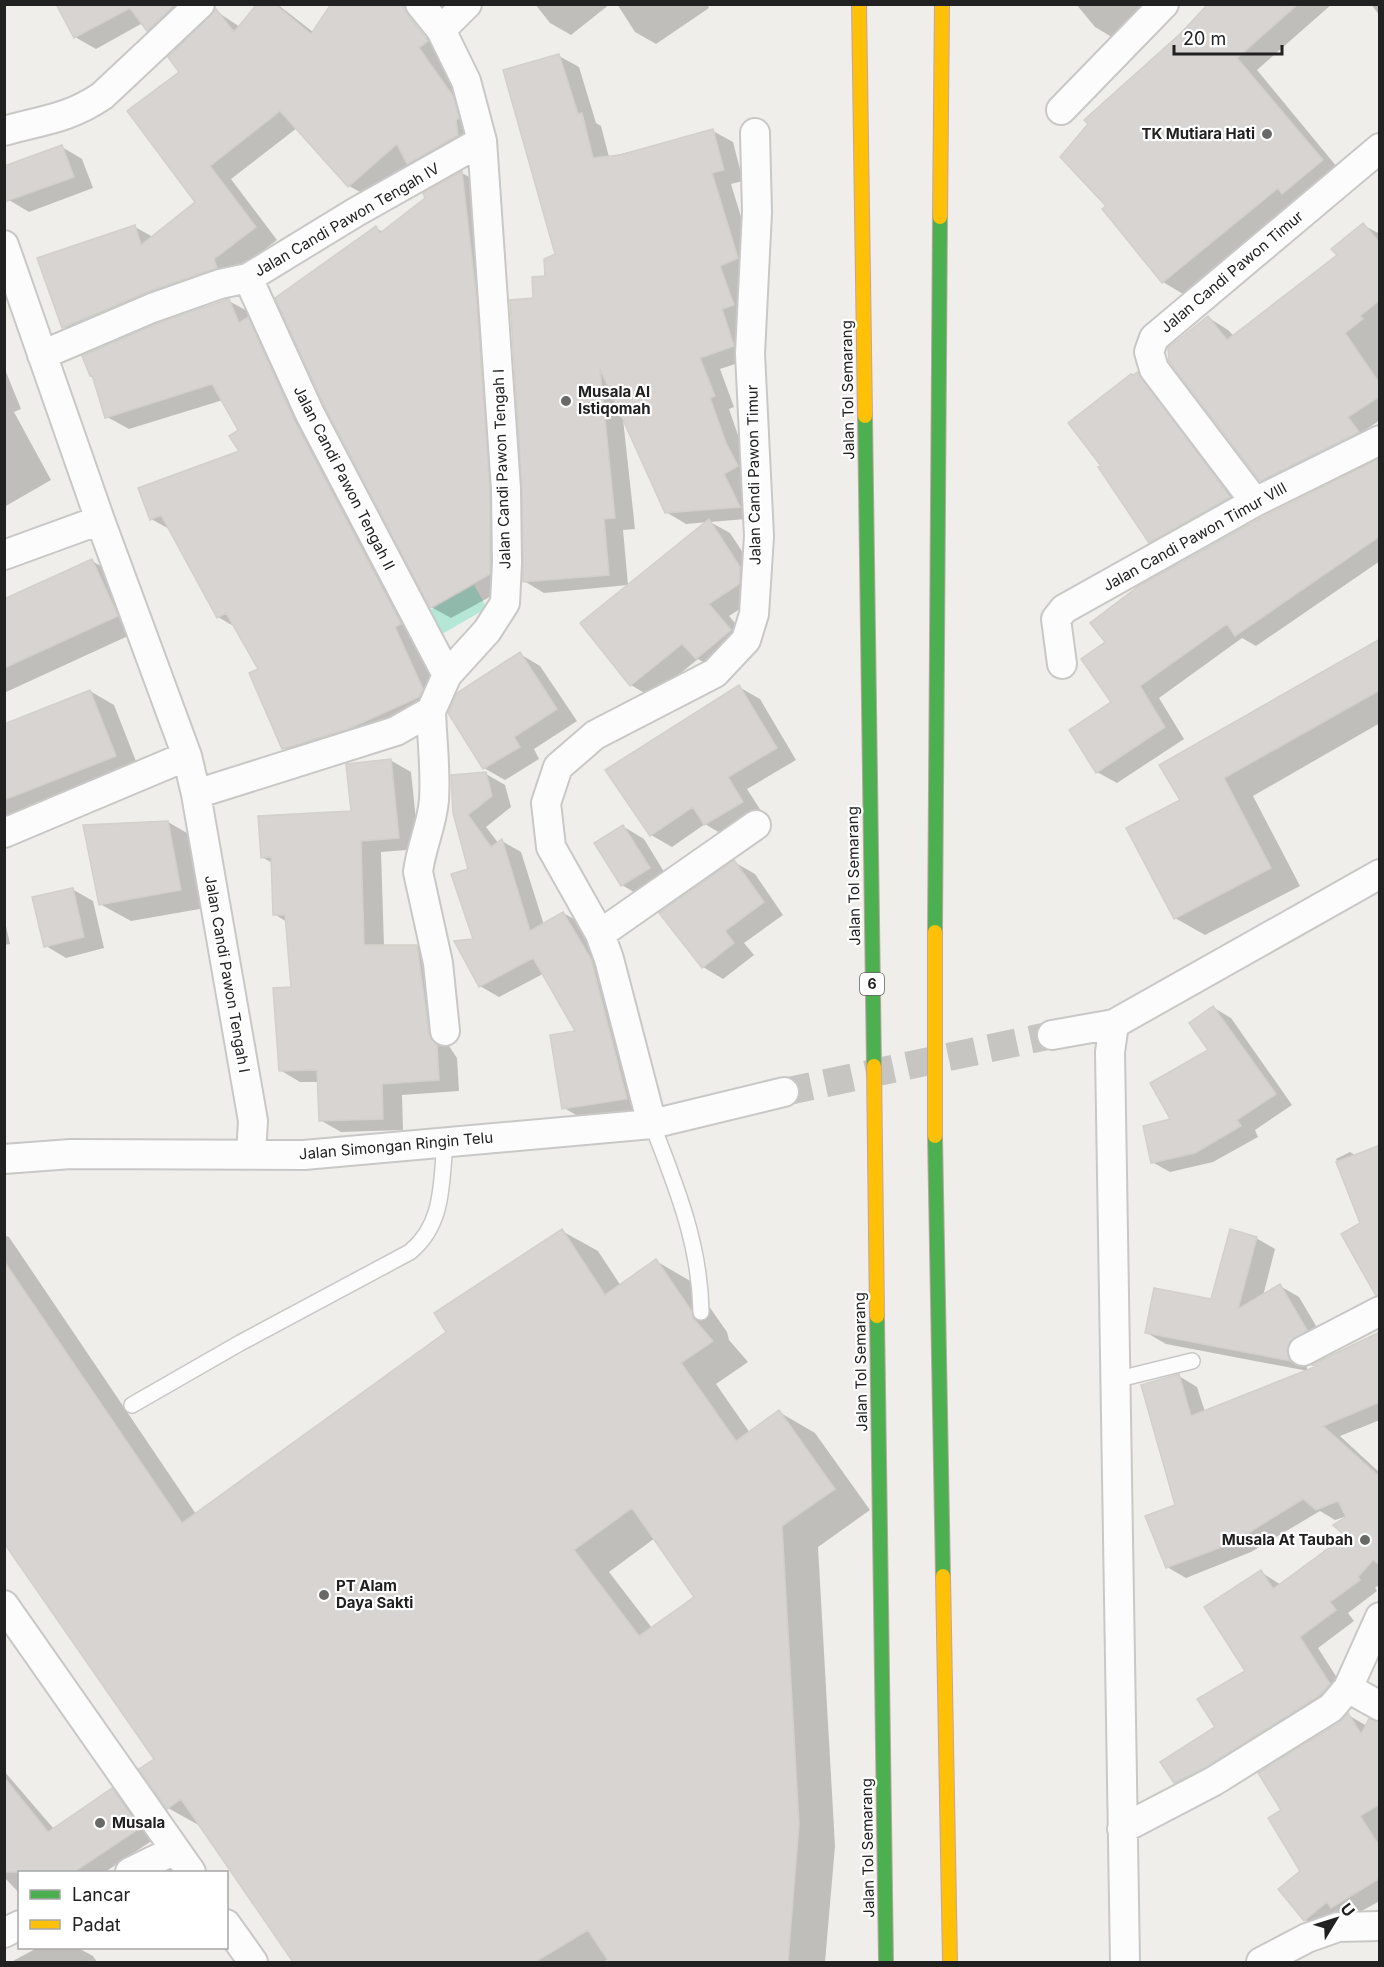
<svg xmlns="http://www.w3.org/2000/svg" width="1384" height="1967" viewBox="0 0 1384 1967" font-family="Inter,sans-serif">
<rect width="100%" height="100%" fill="#f0eeea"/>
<!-- pitch -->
<path fill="#b5e7d6" d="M474,585L487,608L437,637L423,614Z"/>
<!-- shadow -->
<path fill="#0003" fill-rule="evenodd" d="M57,4H208L169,41L141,24L96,49L75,37Z
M259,4H277L313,32L380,4L448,53L475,110L480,148L431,176L410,164L371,198L349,186L297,128L231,179L277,240L235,272L86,340L64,327L39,259L135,227L153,237L197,203L181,72L216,11L240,27Z
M535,4H610L571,35L550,23Z
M617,4H707L709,8L656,44L635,32Z
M1076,4H1158L1115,39L1095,27Z
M1210,4H1332L1257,70L1342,173L1297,201L1183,294L1163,282L1108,206L1181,35Z
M1371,4H1380V16Z
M559,56L579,67L596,123L601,126L609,157L713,131L733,142L743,181L731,184L757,269L739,277L753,316V358L720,369L734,407L729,409L745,456L758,518L710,522L730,533L761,580L760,596L729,616L751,642L717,670L698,659L651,697L631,685L708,522L686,524L666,512L623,419L635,529L623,530L628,585L544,593L524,581L535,299L556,255Z
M62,147L82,159L93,188L29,212L9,200Z
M462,173L482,184L510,586L451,618L431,607L376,228L383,232Z
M1363,225L1380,234V420L1367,429L1377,444L1281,491L1261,480L1209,318L1228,330L1234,336L1339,256Z
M229,301L251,313L422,636L444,703L306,761L284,748L260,669L235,627L218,617L171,530L151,519L241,452L240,431L223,400L129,429L107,417L94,377L91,375Z
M4,367L21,409L14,412L51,480L4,507Z
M1138,374L1165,389L1257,513L1177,557L1150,541L1103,466L1134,377Z
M1380,460V561L1256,646L1242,638L1159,698L1184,739L1117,783L1097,772L1114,703L1263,518Z
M92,561L116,575L141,630L4,693V601Z
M1380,641V723L1253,796L1300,886L1205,935L1175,918L1182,801Z
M520,654L540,666L577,721L534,749L539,759L505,780L484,768Z
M739,687L760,699L796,760L747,789L763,814L725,836L705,824L672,847L651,835Z
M90,691L114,705L139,769L4,823V726Z
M390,760L411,772L419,849L381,852L384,946H417L437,958L449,1046L457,1058L459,1091L402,1095L403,1130L341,1132L320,1120L319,1082H300L280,1070L292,988L287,922L274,914L272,863L262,857L352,813Z
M486,774L505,785L511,807L486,827L499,844L502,841L521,852L544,925L563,913L583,924L646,1109L583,1119L564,1108L578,1032L543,974L499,997L480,986L470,870L454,812Z
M168,822L199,840L211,907L131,921L100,904Z
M624,827L644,839L669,880L642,897L622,885Z
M734,862L755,874L783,915L744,943L754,955L723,979L703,967Z
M72,889L93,901L104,948L66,958L46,946Z
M4,917L10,944L4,945Z
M1214,1008L1231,1018L1292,1105L1255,1130L1258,1137L1213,1162L1170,1172L1152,1162L1210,1050Z
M1380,1146V1296L1377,1294L1362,1224L1336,1159L1350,1152L1356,1156Z
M562,1231L598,1251L621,1286L656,1261L692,1282L727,1332L729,1340L748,1362L716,1384L750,1433L779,1412L815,1433L870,1510L818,1547L835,1846L825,1962H626L703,1905L701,1903L604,1962H295L202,1827L168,1808L156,1760L4,1540V1235L9,1237L196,1514L448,1332ZM655,1538L696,1597L652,1628L609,1572Z
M1256,1238L1275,1249L1263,1296L1280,1286L1299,1297L1325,1341L1305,1363L1308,1371L1166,1344L1147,1333L1212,1300Z
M1380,1332V1420L1340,1436L1380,1473V1584L1375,1588L1377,1591L1348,1613L1354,1621L1318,1648L1348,1695L1193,1793L1175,1782L1217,1728L1247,1671L1261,1572L1281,1585L1348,1536L1351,1515L1335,1520L1320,1511L1251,1552L1186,1578L1167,1567L1177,1506L1179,1376L1197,1387L1205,1412L1318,1367L1315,1365Z
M1348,1715L1367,1726L1380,1724V1901L1324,1931L1305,1920L1280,1889L1302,1871L1283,1811Z
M4,1771L54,1829L112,1790L129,1799L156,1838L105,1872H20V1894L4,1877Z
M37,1948H78L93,1956L97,1962H11Z"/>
<!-- building -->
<path fill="#d7d4d1" stroke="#d3d0cb" stroke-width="1.5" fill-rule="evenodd" d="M56,4H175L147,31L130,8L74,38Z
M257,4H275L311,34L331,4H404L407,14L428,41L419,48L453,96L459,118L456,120L458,135L407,164L397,144L348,187L280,111L210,166L256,227L214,259L217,268L147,292L62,328L37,258L135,225L141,245L195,202L127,111L179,72L168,57L216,9L234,32Z
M1208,4H1298L1237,58L1323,160L1282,194L1278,188L1162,283L1102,209L1106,206L1060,157L1088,124L1084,120L1180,34Z
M559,54L578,114L582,113L593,158L620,155L713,129L724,170L712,173L738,258L720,266L734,305L722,309L734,346L700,358L715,396L710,398L726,443L738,466L724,474L740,507L665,513L600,369L615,518L604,519L609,575L523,582L522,488L510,300L533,298L532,277L545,276L544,259L555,254L503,70Z
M62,145L74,177L4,202V166Z
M462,171L477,303L490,490V574L430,608L325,407L275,298L376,226L380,233L425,198L423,193Z
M1363,223L1380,243V300L1360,316L1363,319L1345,333L1380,384V396L1348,417L1359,432L1260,481L1169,361L1168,348L1208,316L1227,340L1337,255L1331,249Z
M229,299L239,323L248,317L295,422L401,624L395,627L423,689L419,697L348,729L282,749L249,673L258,669L226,613L217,618L161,515L150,520L138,488L239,451L229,436L238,430L212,384L105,418L92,375L90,376L82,356L158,323Z
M1138,372L1230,497L1149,543L1098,467L1101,466L1068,423L1131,374L1133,375Z
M1378,459L1380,536L1235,636L1227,624L1140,686L1165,727L1096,773L1069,730L1111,702L1081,659L1105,642L1090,623L1139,586L1263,517Z
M709,519L740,567L739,584L709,604L731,630L696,659L682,644L630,686L580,623Z
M92,559L118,616L4,668V599Z
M1380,639V690L1224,778L1271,868L1174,919L1126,828L1180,800L1159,765Z
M520,652L557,709L514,737L520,747L483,769L448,713L457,693Z
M739,685L777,748L728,777L743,802L704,825L693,807L650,836L605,770Z
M90,690L116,756L4,800V724Z
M391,759L399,838L361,841L364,945H417L429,1033L437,1045L439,1080L382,1084L383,1119L319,1121L317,1070L279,1071L273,988L291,987L285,915H273L271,857L261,858L258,816L351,811L346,764Z
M486,772L492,796L468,815L491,847L502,839L530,931L563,912L591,959L627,1099L562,1109L550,1035L575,1031L533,958L479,987L454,941L473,939L451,874L468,869L453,813L451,775Z
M168,821L181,890L99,905L83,825Z
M623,825L650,868L621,886L594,843Z
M734,860L764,902L725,931L734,943L702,968L659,913Z
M73,888L84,937L44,947L32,897Z
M1213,1006L1276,1094L1237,1120L1241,1126L1195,1153L1151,1163L1143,1126L1170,1119L1150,1083L1208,1050L1189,1023Z
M1380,1145V1295L1376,1296L1341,1234L1360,1223L1336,1162Z
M562,1229L605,1295L656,1259L691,1310L693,1318L713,1341L681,1363L736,1441L779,1410L835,1489L782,1526L799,1824L788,1962H609L588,1930L535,1962H293L181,1799L167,1809L139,1769L154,1759L4,1543V1261L182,1523L446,1332L434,1313ZM632,1508L694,1597L639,1636L574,1550Z
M1230,1229L1257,1237L1238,1309L1280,1284L1307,1330L1289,1343L1287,1351L1291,1361L1145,1333L1154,1288L1211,1299Z
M1380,1332V1402L1323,1426L1380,1477V1565L1373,1560L1358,1577L1360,1580L1330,1602L1336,1610L1300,1637L1330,1684L1320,1695L1206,1767L1174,1783L1160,1762L1215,1727L1197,1699L1245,1671L1204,1607L1261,1570L1273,1589L1345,1536L1333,1525L1346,1517L1338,1501L1316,1510L1303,1499L1232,1543L1166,1568L1145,1516L1175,1505L1141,1385L1179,1374L1191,1416L1317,1366L1311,1365Z
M1348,1713L1361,1734L1369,1719L1380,1722V1804L1360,1816L1380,1847V1878L1331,1908L1327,1902L1304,1921L1278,1889L1300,1871L1268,1818L1281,1810L1258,1773L1340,1722Z
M4,1777L48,1832L112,1788L140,1828L74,1872H4Z"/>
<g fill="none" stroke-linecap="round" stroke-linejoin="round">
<!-- street-tunnel -->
<path stroke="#c7c5c2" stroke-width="28" stroke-dasharray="28 14" stroke-linecap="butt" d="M784,1092L1052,1035"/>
<defs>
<path id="lane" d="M652,1124C676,1186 700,1244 701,1312
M1115,1380L1192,1361
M132,1405L240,1343L410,1252C444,1224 441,1184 445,1142"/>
<path id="street" d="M441,30L467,4
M1061,110L1164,4
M4,131C42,120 68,119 102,96L200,4
M4,245L100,520L187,756L196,794L253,1121L251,1154
M248,278L310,414L447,675
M42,355L152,308L220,284L248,278L356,212L482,141
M1255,502L1154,369L1149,352L1154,338L1380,148
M4,555L100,520
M1062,664L1056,619L1064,609L1255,502L1380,440
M431,711C432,741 436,770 434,800C432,825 421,847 418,872L438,963L445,1031
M196,794L396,731L431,711L447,675L487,631L505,603L507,563L506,489L482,141L466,81L441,30L420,4
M4,833L187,756
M600,934L756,825
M1114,1024L1110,1052L1125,1962
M1052,1035L1114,1024L1380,874
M652,1124L609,959L600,934L551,847L546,803L558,767L595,735L715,673L746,640L754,614L759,536L750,354L757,212L755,133
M4,1159L71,1154L304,1155L652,1124L784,1092
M1303,1351L1380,1311
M4,1605L191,1872
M1348,1688L1380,1706
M1122,1829L1214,1781L1331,1708L1348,1688L1380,1617
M130,1872L175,1850
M226,1924L253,1962
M4,1933L20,1925
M1261,1962L1307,1938L1338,1927L1380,1926"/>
<path id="fast" d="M865,416L874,1066
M935,932L940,217
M935,1136L943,1576
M877,1316L886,1962"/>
<path id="slow" d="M859,4L865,416
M940,217L942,4
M935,932V1136
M874,1066L877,1316
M943,1576L950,1962"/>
</defs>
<!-- lane casing -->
<use href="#lane" stroke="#c8c8c6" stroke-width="18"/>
<!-- street casing -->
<use href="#street" stroke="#c8c8c6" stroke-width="32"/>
<!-- fast casing -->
<use href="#fast" stroke="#c5a1a8" stroke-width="16"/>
<!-- slow casing -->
<use href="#slow" stroke="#c5a1a8" stroke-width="16"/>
<!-- lane -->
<use href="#lane" stroke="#fdfcfc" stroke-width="15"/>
<!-- street -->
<use href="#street" stroke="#fdfcfc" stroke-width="28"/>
<!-- fast -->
<use href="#fast" stroke="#4caf50" stroke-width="14"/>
<!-- slow -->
<use href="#slow" stroke="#ffc107" stroke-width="14"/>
</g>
<!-- markers -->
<g fill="#696967" stroke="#fff" stroke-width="2">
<circle cx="1267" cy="134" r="6"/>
<circle cx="566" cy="401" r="6"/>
<circle cx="1365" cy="1540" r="6"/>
<circle cx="324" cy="1595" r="6"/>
<circle cx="100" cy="1823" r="6"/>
</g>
<g text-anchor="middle" stroke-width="4.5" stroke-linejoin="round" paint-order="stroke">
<!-- shield labels -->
<rect fill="#fff" stroke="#646464" stroke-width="1.5" x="860" y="973" width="24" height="22" rx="4.5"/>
<g font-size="14" font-weight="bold" fill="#212121">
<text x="872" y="989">6</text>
</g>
<!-- poi labels -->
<g font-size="15" font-weight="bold" fill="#212121" stroke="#fff" text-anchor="start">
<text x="1255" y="139" text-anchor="end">TK Mutiara Hati</text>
<text x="578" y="397">Musala Al<tspan x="578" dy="17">Istiqomah</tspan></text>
<text x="1353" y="1545" text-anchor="end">Musala At Taubah</text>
<text x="336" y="1591">PT Alam<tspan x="336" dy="17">Daya Sakti</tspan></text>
<text x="112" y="1828">Musala</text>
</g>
<!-- street labels -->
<g font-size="15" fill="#212121" stroke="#fff">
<text transform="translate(347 220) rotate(-30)" y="5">Jalan Candi Pawon Tengah IV</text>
<text transform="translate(1232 272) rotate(-40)" y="5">Jalan Candi Pawon Timur</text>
<text transform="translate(848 390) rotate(-91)" y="5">Jalan Tol Semarang</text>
<text transform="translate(502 469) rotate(-92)" y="5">Jalan Candi Pawon Tengah I</text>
<text transform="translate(754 475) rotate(-91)" y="5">Jalan Candi Pawon Timur</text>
<text transform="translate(344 478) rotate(63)" y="5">Jalan Candi Pawon Tengah II</text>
<text transform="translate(1195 537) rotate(-29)" y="5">Jalan Candi Pawon Timur VIII</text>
<text transform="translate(854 876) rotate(-91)" y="5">Jalan Tol Semarang</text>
<text transform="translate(227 974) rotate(80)" y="5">Jalan Candi Pawon Tengah I</text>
<text transform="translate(396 1146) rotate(-5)" y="5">Jalan Simongan Ringin Telu</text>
<text transform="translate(861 1362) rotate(-91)" y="5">Jalan Tol Semarang</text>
<text transform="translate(868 1848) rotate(-91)" y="5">Jalan Tol Semarang</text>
</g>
</g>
<!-- border -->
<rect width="1384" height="1967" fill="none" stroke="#212121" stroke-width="12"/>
<!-- legend -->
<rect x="18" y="1871" width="210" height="78" fill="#ffffff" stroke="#a6a6a6" stroke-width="1.5"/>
<rect x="30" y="1890" width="30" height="9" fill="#4caf50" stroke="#a6a6a6" stroke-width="1.5"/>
<text x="72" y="1901" font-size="18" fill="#212121">Lancar</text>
<rect x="30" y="1920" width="30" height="9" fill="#ffc107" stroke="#a6a6a6" stroke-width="1.5"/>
<text x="72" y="1931" font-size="18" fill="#212121">Padat</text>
<!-- north arrow -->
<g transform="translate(1336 1919) rotate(52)" stroke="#ffffff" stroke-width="4.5" paint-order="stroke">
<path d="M0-4.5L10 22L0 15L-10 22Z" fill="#212121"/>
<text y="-9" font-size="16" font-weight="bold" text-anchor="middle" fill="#212121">U</text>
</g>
<!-- scale -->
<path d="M1174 45v9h108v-9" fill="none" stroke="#212121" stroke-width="3"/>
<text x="1183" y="45" font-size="18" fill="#212121" stroke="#ffffff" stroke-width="4.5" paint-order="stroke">20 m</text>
</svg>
